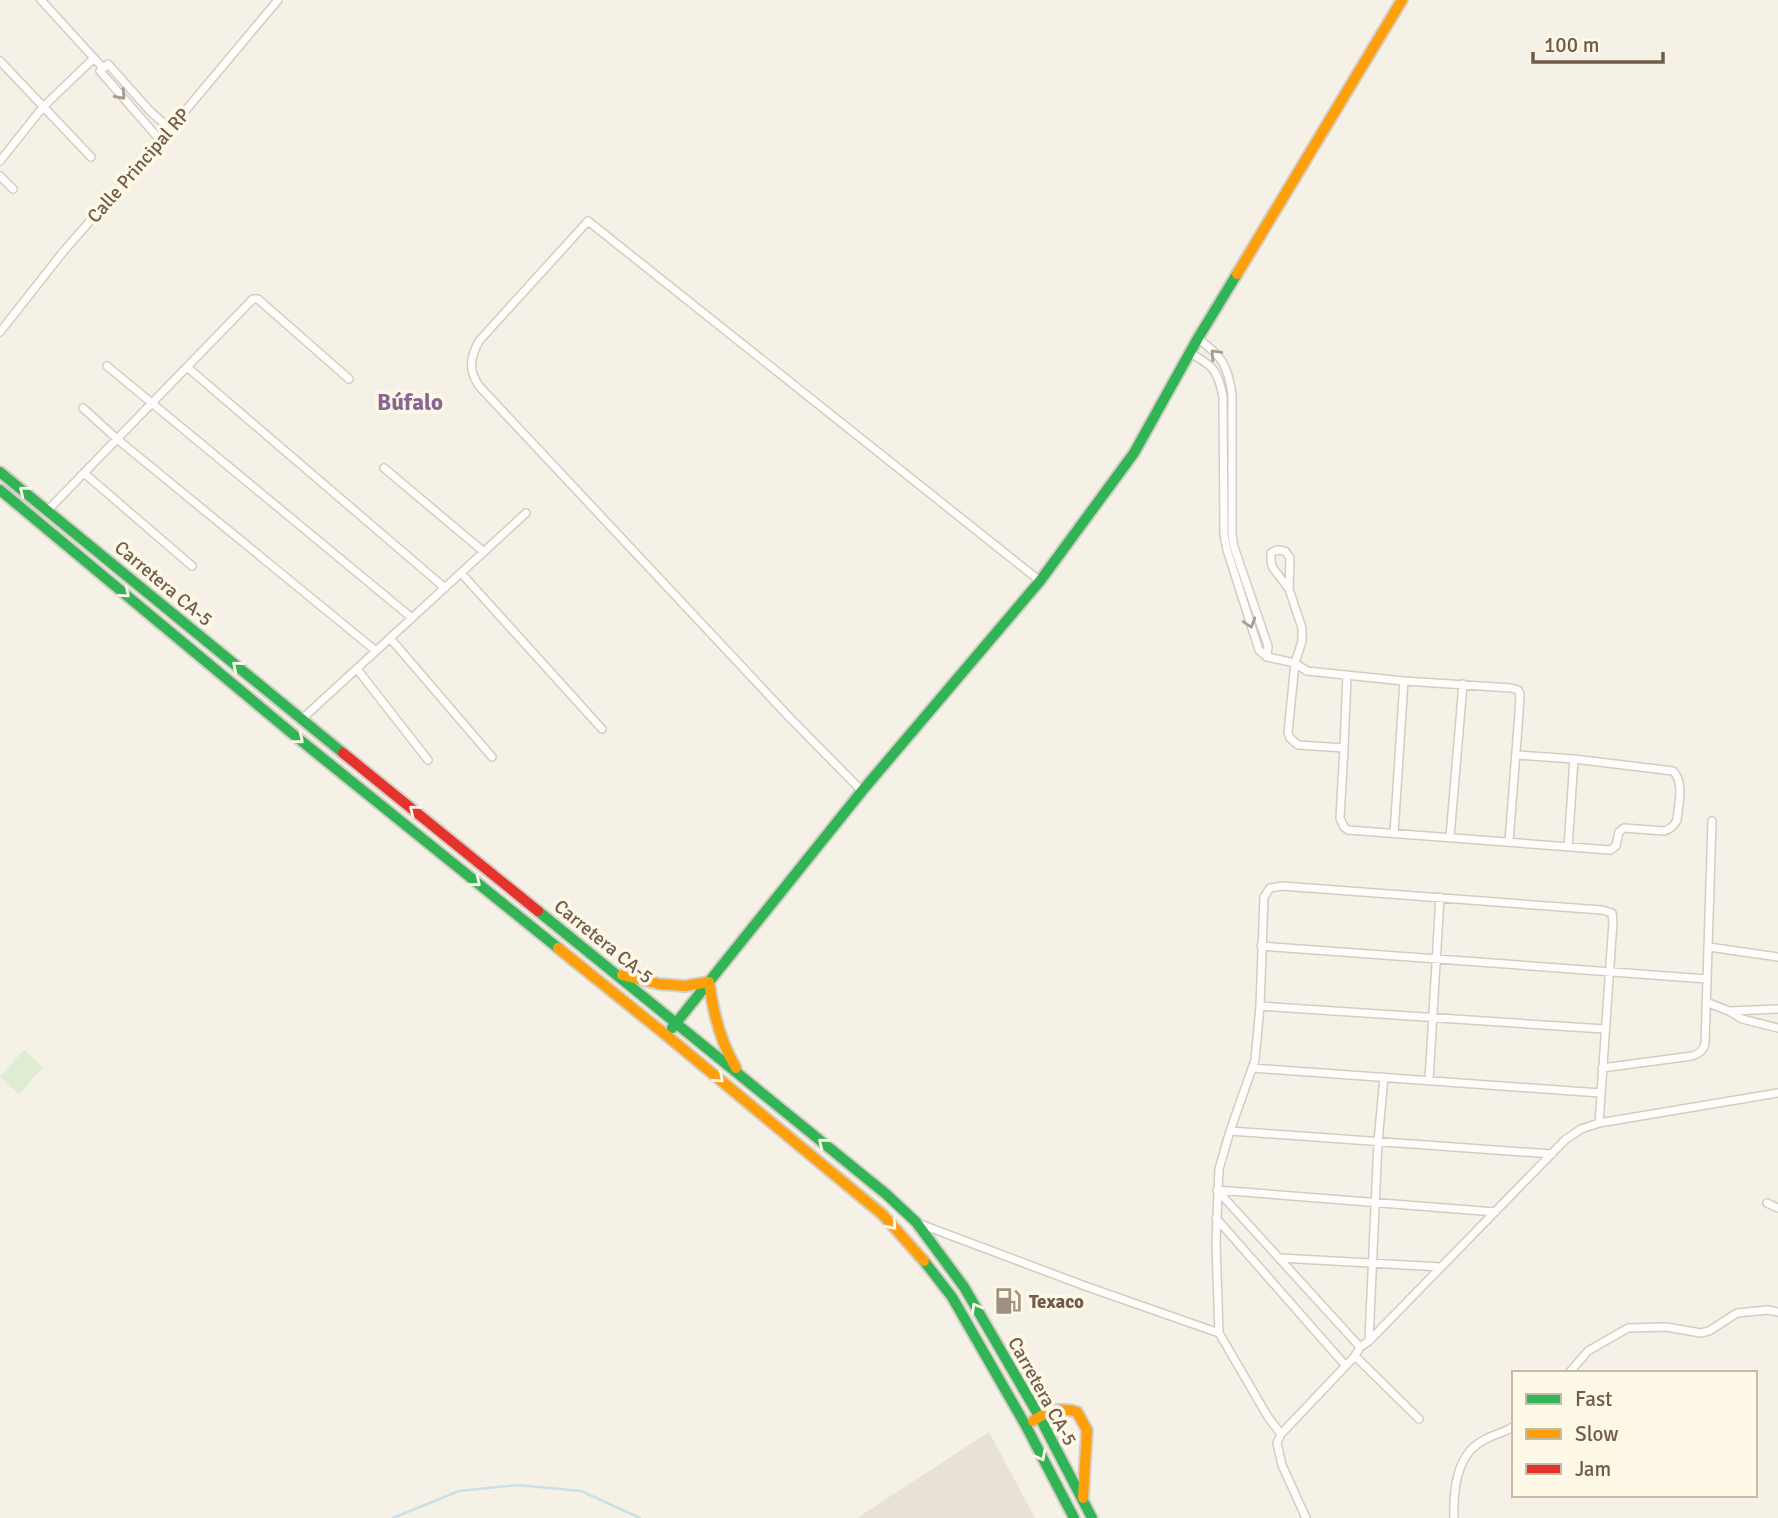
<svg xmlns="http://www.w3.org/2000/svg" width="1778" height="1518" viewBox="0 0 1778 1518" font-family="Signika,sans-serif">
<rect width="100%" height="100%" fill="#f5f1e7"/>
<!-- industrial -->
<path fill="#e7e1d8" d="M989,1432L1035,1518H857Z"/>
<!-- green -->
<path fill="#deecd2" d="M24,1050L43,1067L19,1094L0,1077Z"/>
<g fill="none" stroke-linecap="round" stroke-linejoin="round">
<!-- stream -->
<path stroke="#cae0e4" stroke-width="2.5" d="M393,1518L459,1491L518,1485L581,1491L640,1518"/>
<defs>
<path id="street" d="M41,0L103,68
M0,61L91,157
M160,140L100,71L108,64L150,111L170,129
M0,161L43,107L94,58
M0,176L13,189
M0,332L63,252L170,129L278,0
M1198,338C1222,358 1227,362 1232,394V534L1234,547L1268,646L1267,657
M1190,353C1214,366 1218,371 1223,397L1224,535L1227,550L1259,650L1267,657L1295,663L1307,671L1404,681L1511,688L1518,690L1520,694L1519,713L1509,842
M107,366L412,618
M187,367L445,588
M83,408L117,439L376,651
M384,468L484,552
M84,473L192,566
M48,510L253,299H258L349,379
M461,573L602,729
M1289,589L1290,558L1285,551L1277,550L1271,553V562L1273,568L1289,589L1302,628V641L1295,663L1288,733L1290,738L1298,745L1344,748
M390,638L492,757
M357,669L428,760
M1347,675L1344,748L1340,818L1344,827L1348,830L1610,850L1616,846L1619,832L1624,828L1664,831C1671,829 1674,826 1677,820C1678,805 1685,782 1673,771L1574,759L1517,755
M302,719L526,513
M862,791L790,718L479,386C468,369 470,358 479,341L588,221L1040,581
M1394,833L1404,681
M1450,837L1463,684
M1568,847L1574,759
M1261,946L1707,979
M1709,947L1778,957
M1706,1002L1729,1011L1742,1019L1778,1028
M1260,1006L1604,1029
M1730,1011L1778,1009
M1252,1068L1600,1093
M1602,1068L1692,1056C1699,1054 1703,1051 1705,1044L1712,821
M1429,1080L1440,897
M1230,1131L1552,1154
M1217,1190L1495,1212
M1217,1190L1360,1347
M1767,1203L1778,1208
M1216,1218L1345,1365
M920,1224L1085,1286L1219,1333L1268,1417L1281,1434L1277,1443L1282,1465L1306,1518
M1280,1258L1441,1267
M1219,1333L1216,1243L1219,1169L1230,1131L1255,1060L1260,1006L1264,897L1270,888L1282,886L1602,910L1612,913L1613,922L1599,1123
M1369,1340L1378,1142L1384,1077
M1355,1356L1419,1419
M1569,1373L1588,1351L1628,1328L1666,1327L1701,1333L1709,1331L1737,1313L1768,1310L1778,1312
M1281,1434L1355,1356L1360,1347L1369,1341L1565,1140L1581,1129L1599,1123L1778,1093
M1454,1518C1453,1490 1457,1453 1484,1440C1494,1434 1505,1433 1514,1426"/>
<path id="fast" d="M0,472L343,753
M0,490L294,735L558,948
M538,911L886,1194L916,1222L964,1287L1039,1416L1092,1518
M672,1028L862,791L1040,581L1134,453L1198,338L1237,274
M924,1261L952,1297L1026,1426L1074,1518"/>
<path id="slow" d="M1237,274L1402,0
M558,948L666,1035L883,1215L924,1261
M622,975L659,984L685,986L709,982C713,1013 720,1041 736,1068
M1033,1421C1047,1411 1060,1407 1077,1412L1087,1430L1083,1498"/>
<path id="jam" d="M343,753L538,911"/>
</defs>
<!-- street casing -->
<use href="#street" stroke="#d4ccc2" stroke-width="10"/>
<!-- fast casing -->
<use href="#fast" stroke="#d5cec4" stroke-width="14"/>
<!-- slow casing -->
<use href="#slow" stroke="#d5cec4" stroke-width="14"/>
<!-- jam casing -->
<use href="#jam" stroke="#d5cec4" stroke-width="14"/>
<!-- street -->
<use href="#street" stroke="#fefdfb" stroke-width="7"/>
<!-- fast -->
<use href="#fast" stroke="#30b455" stroke-width="10"/>
<!-- slow -->
<use href="#slow" stroke="#ff9f0a" stroke-width="10"/>
<!-- jam -->
<use href="#jam" stroke="#e5322d" stroke-width="10"/>
</g>
<!-- one-way arrows -->
<defs><path id="oneway-chevron" d="M-2-3.5L2.5 0L-2 3.5" fill="none" stroke-width="1.6" stroke-linecap="round" stroke-linejoin="round" transform="scale(1.75)"/></defs>
<g stroke="#a99c90">
<use href="#oneway-chevron" transform="translate(121 95) rotate(48)"/>
<use href="#oneway-chevron" transform="translate(1215 354) rotate(-133)"/>
<use href="#oneway-chevron" transform="translate(1250 623) rotate(72)"/>
</g>
<g stroke="#fef8e7">
<use href="#oneway-chevron" transform="translate(24 491) rotate(-141)"/>
<use href="#oneway-chevron" transform="translate(125 593) rotate(40)"/>
<use href="#oneway-chevron" transform="translate(237 666) rotate(-140)"/>
<use href="#oneway-chevron" transform="translate(299 739) rotate(39)"/>
<use href="#oneway-chevron" transform="translate(414 810) rotate(-141)"/>
<use href="#oneway-chevron" transform="translate(476 882) rotate(39)"/>
<use href="#oneway-chevron" transform="translate(719 1078) rotate(40)"/>
<use href="#oneway-chevron" transform="translate(823 1143) rotate(-141)"/>
<use href="#oneway-chevron" transform="translate(892 1225) rotate(48)"/>
<use href="#oneway-chevron" transform="translate(976 1308) rotate(-120)"/>
<use href="#oneway-chevron" transform="translate(1041 1456) rotate(62)"/>
</g>
<!-- icons -->
<defs>
<symbol id="fuel-bare" viewBox="-9 -9 18 18"><path d="M-5.5-6h7V0h2V4h1.3V-2.5L3-4.5l.8-.8L6-3V5H2.5V1h-1V6h-7ZM-4.2-4.7v3.2H.2V-4.7Z" fill="#9f9080" stroke="#fef8e7" stroke-width="2.5" paint-order="stroke"/></symbol>
</defs>
<g fill-rule="evenodd">
<use href="#fuel-bare" x="989" y="1282" width="38" height="38"/>
</g>
<g text-anchor="middle" stroke-width="7" stroke-linejoin="round" paint-order="stroke">
<!-- street labels -->
<g font-size="19" fill="#715c49" stroke="#fef8e7">
<text transform="translate(138 165) rotate(-49)" y="7">Calle Principal RP</text>
<text transform="translate(164 583) rotate(40)" y="7">Carretera CA-5</text>
<text transform="translate(604 941) rotate(39)" y="7">Carretera CA-5</text>
<text transform="translate(1043 1391) rotate(61)" y="7">Carretera CA-5</text>
</g>
<!-- poi labels -->
<g font-size="19" font-weight="bold" fill="#715c49" stroke="#fef8e7" text-anchor="start">
<text x="1029" y="1308">Texaco</text>
</g>
<!-- quarter labels -->
<g font-size="23" font-weight="bold" fill="#8a6594" stroke="#fef8e7">
<text x="410" y="410">Búfalo</text>
</g>
</g>
<!-- legend -->
<rect x="1512" y="1371" width="245" height="126" fill="#fef8e7" stroke="#c6baa8" stroke-width="2"/>
<rect x="1526" y="1394" width="35" height="10" fill="#30b455" stroke="#c6baa8" stroke-width="2"/>
<text x="1575" y="1406" font-size="21" fill="#715c49">Fast</text>
<rect x="1526" y="1429" width="35" height="10" fill="#ff9f0a" stroke="#c6baa8" stroke-width="2"/>
<text x="1575" y="1441" font-size="21" fill="#715c49">Slow</text>
<rect x="1526" y="1464" width="35" height="10" fill="#e5322d" stroke="#c6baa8" stroke-width="2"/>
<text x="1575" y="1476" font-size="21" fill="#715c49">Jam</text>
<!-- scale -->
<path d="M1533 52v10h130v-10" fill="none" stroke="#715c49" stroke-width="3.5"/>
<text x="1544" y="52" font-size="21" fill="#715c49" stroke="#fef8e7" stroke-width="5" paint-order="stroke">100 m</text>
</svg>
